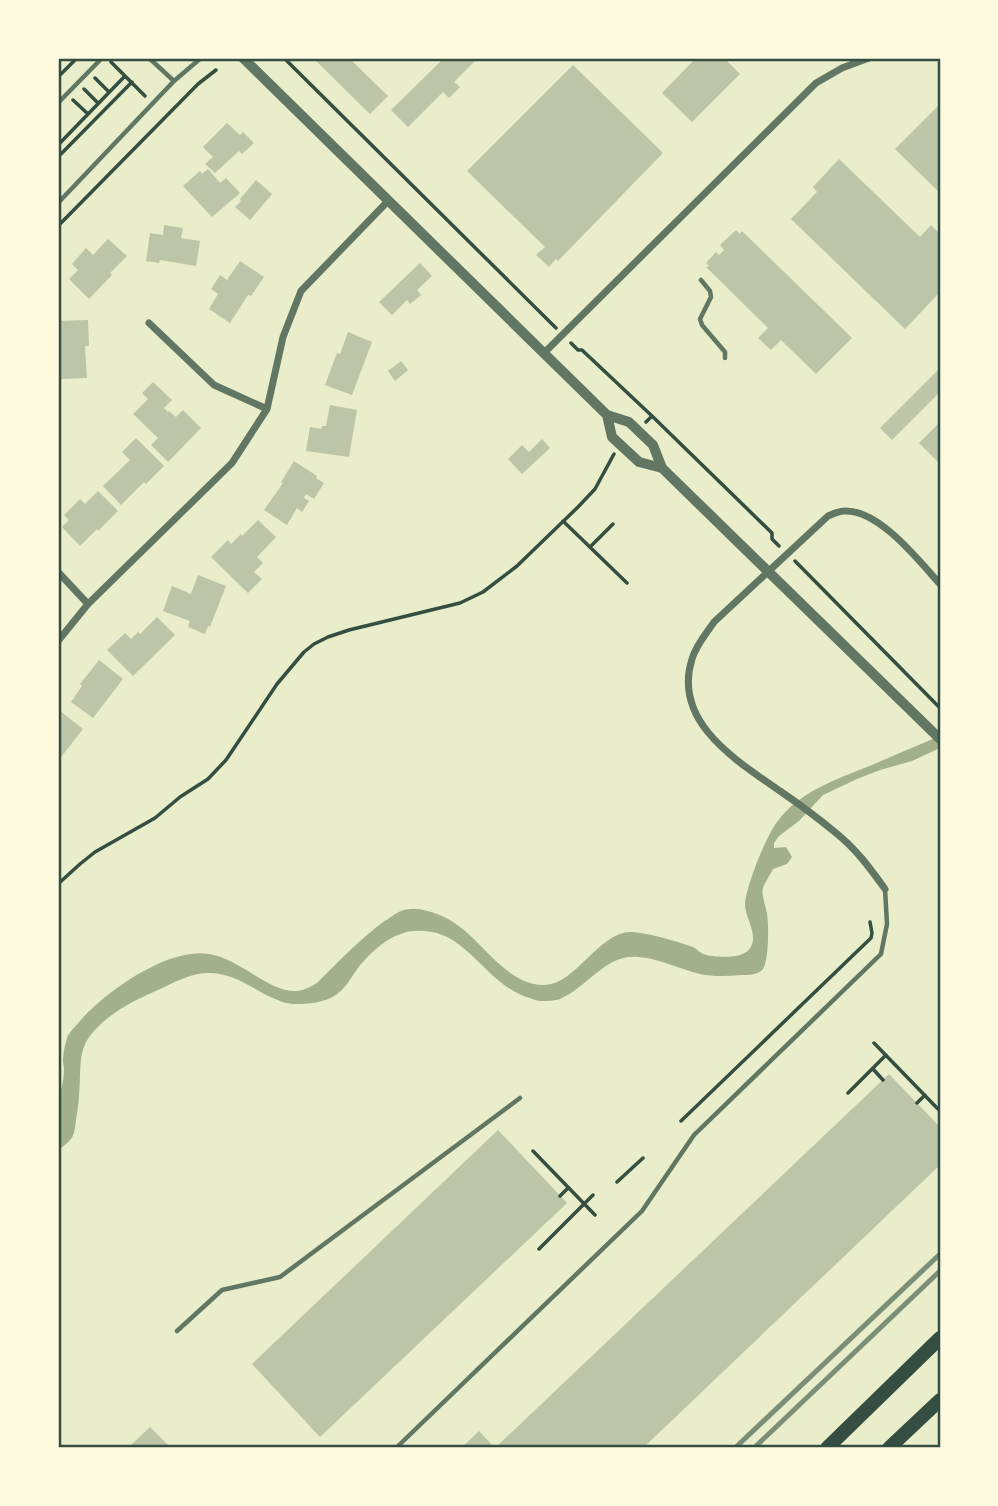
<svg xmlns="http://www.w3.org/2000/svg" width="998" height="1506" viewBox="0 0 998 1506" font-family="Arial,sans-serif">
<rect width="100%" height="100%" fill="#e9edc9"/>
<!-- water -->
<path fill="#a3b18a" d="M940,736V748L912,761L880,770L857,779L823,795L799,821L779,836L774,843V848L786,847L792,857L787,864L773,869C770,875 765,882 763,888C761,895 766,906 767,914C769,924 769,964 762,970C757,975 748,975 742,975C728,976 714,977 700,974C680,969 660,959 639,957C607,953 588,986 562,998C557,1001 547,1001 541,1001C536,1001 531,998 526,997C489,984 468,938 432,932C402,926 382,941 363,962C349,977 346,995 322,1001C311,1004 291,1006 280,1001C255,992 236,972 207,973C191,973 173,983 158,990C132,1001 101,1017 86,1042C78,1057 81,1078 79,1094C79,1103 77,1112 76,1120C75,1127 75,1135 70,1140C67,1144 62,1147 58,1150C58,1136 57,1121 58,1107C59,1095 64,1082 64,1070C64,1064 63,1066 63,1059C63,1053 65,1045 67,1038C69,1032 75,1027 80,1021C105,992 168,947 209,954C239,958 270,993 297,991C305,990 310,987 317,983C338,962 359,940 383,922C389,919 395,913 401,911C409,908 418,908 427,911C441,914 453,921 464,930C487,949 511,986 545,985C576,984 601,929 633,932C652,934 672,940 690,946C695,947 698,951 703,954C711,957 732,958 740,955C747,953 752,948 753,940C754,928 745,916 745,904C746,887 763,845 772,830C793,793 835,780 872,765C894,755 917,746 940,736Z"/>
<!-- building -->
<path fill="#bcc5a7" d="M313,58H349L388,96L370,114Z
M444,58H478L454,82L460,87L449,98L443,92L408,127L391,110Z
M696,58H724L740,74L692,122L662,93Z
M573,65L663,153L558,261L556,259L549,267L536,255L545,247L467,171Z
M940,104V193L895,149Z
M227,123L240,135L243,132L254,143L242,154L239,151L215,173L205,164L213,157L203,147Z
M839,159L920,237L931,225L940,234V292L905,329L791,219L817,192L813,187Z
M208,169L220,183L226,178L240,193L212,217L183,186L200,171L202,174Z
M256,180L272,194L250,220L235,207L241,201L240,199Z
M164,225L183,228L181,238L200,241L196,266L160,260L159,263L146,261L150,233L163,235Z
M736,230L740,234L742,231L852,338L816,374L781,340L771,350L758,338L768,328L706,267L709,266L706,263L716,252L719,255L724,250L720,245Z
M108,239L127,256L110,273L112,275L89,299L69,279L78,270L72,264L86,248L93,255Z
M240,261L264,277L251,296L248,295L230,323L209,309L218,294L211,289L220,275L227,280Z
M420,263L432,276L417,290L421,295L410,304L407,300L392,315L379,302Z
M88,320L89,346H85L87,378L61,379V359H58L59,321Z
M348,332L372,342L352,395L325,385L337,353L340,354Z
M401,361L408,370L395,381L388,371Z
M940,368V392L892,440L880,428Z
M153,382L172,400L164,408L168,412L169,411L176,417L183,410L201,428L168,462L151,445L158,438L133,414L148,399L142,393Z
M330,405L357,410L349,457L306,451L310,427L321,429L322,426H326Z
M940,422V464L919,443Z
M136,438L164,466L146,484L144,482L121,505L103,486L130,460L122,452Z
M542,439L550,448L522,474L508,459L522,445L529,452Z
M294,461L317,476L316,478L324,483L314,499L306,494L304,498L309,501L302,512L297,508L287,525L264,510L283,483L281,482Z
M98,491L118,511L98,531L97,529L80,546L62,527L69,520L64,515L80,499L85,504Z
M258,520L276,537L257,557L263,563L254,572L262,579L248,593L211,557L228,540L231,544L241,534L242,536Z
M198,575L226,586L210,627L208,626L205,634L188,627L190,621L163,611L172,586L191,594Z
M157,617L175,635L133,676L107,650L125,633L131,639L138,632L140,634Z
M99,660L123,679L93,718L71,702L82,686L80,684Z
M60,711L83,729L58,761V714Z
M889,1074L940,1127V1165L643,1448H461L479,1431L495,1448Z
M498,1130L567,1203L320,1437L252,1364Z
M150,1427L171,1448H128Z"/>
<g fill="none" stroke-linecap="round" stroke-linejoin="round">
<!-- path -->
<path stroke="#344e41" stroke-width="3.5" d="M284,58L556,328
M111,62L145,96
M58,77L77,58
M95,78L109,92
M84,89L98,103
M73,100L88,114
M58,145L125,76
M58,157L132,82
M58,226L198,84L216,70
M571,343L578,350H582L652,416
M646,422L652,416L772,533V539L779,546
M563,521L627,583
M590,547L613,524
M795,561L940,708
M58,884L80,864L95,852L155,818L180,797L208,779L226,760L277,684L304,652L314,644L328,637L349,630L460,603L483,592L517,566L578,507L595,489L614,454
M874,1043L938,1109
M873,1069L883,1080
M848,1093L886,1055
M917,1103L925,1095
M681,1121L871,938L872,933L870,922
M533,1151L595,1215
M617,1182L643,1158
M560,1196L568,1188
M539,1249L593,1195"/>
<!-- service -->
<path stroke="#617663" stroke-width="4.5" d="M149,58L174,81
M58,103L102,58
M58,203L174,81L201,58
M701,280L710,291L711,297L700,319L702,325L725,352V358
M177,1331L222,1290L280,1277L520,1098
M396,1448L642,1211L694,1135L881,954L887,924L885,889"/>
<!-- minor -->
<path stroke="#617663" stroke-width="7" d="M149,323L214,385L267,409
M544,353L816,83L842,68L869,58
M58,572L88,604
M58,641L88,604L232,463L267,409L283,337L301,291L389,200
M885,889C870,868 856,849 836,833C818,818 799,804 780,791C737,761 672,722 692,659C696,645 706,634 714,622L828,516C833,514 839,511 844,511C879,509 919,561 940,584"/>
<!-- tertiary -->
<path stroke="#617663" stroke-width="10" d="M243,58L607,415L629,422L653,445L662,468L940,739
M607,415L612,437L639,462L662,468"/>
<!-- motorway -->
<path stroke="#344e41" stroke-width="14" d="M827,1448L940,1338
M889,1448L940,1400"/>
<!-- rail -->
<path stroke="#7c8e77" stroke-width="5" d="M735,1448L940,1254
M754,1448L940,1271"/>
</g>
<!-- border -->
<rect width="998" height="1506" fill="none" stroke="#fefae0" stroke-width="119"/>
<rect x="60" y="60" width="879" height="1386" fill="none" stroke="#344e41" stroke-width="2.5"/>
</svg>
